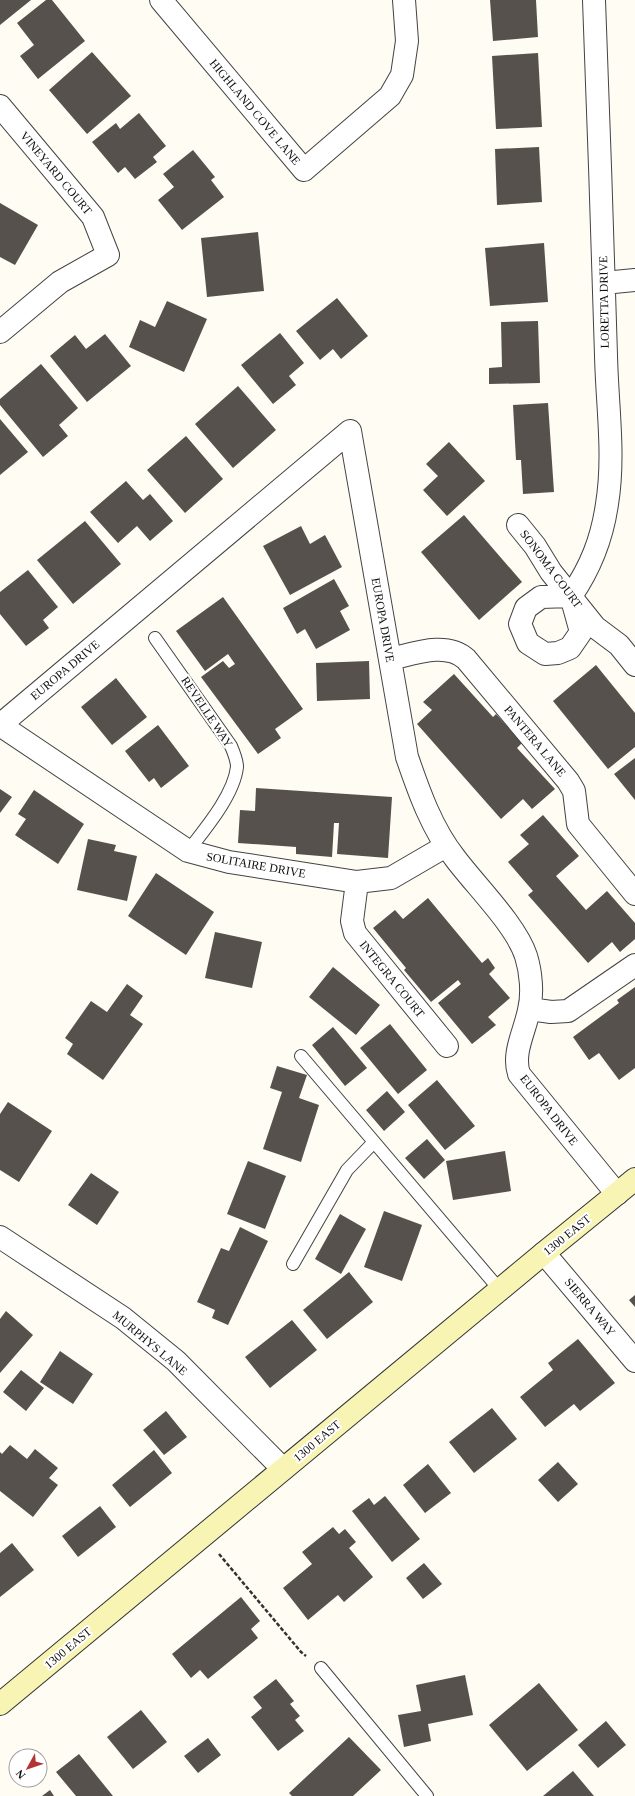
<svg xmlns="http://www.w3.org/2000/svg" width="635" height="1796" viewBox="0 0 635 1796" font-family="Georgia,serif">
<rect width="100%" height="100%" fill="#fefcf3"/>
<!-- building -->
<path fill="#57514d" d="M0,0H31L0,25Z
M46,0H52L85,41L38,79L20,56L34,45L17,23Z
M490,0H536L538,37L493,41Z
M92,52L131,96L87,134L49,90Z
M538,53L542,127L496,129L492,56Z
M139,113L166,146L153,157L157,162L135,179L125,167L118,173L92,142L116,123L120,129Z
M539,147L542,202L497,205L495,149Z
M193,150L215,177L211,180L224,197L182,230L158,200L174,187L163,174Z
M0,203L38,225L15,265L0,257Z
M258,232L264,291L207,297L201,238Z
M544,243L548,302L490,306L485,248Z
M337,298L368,336L341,359L333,349L320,360L296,331Z
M167,301L207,319L184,372L129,347L140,320L155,327Z
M538,321L540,383L489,384V368L502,367L501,322Z
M280,333L304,363L289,376L296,385L273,404L241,365Z
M105,334L131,366L87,402L50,356L75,335L86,349Z
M41,364L78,408L59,425L68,436L43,457L0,405V399Z
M238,386L276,430L233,468L195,424Z
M548,403L554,492L523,494L521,460H516L513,405Z
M0,419L28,452L0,475Z
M186,436L223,479L185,513L147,470Z
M449,442L485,481L447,516L423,490L438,476L426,464Z
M126,481L143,500L150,494L173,521L150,541L137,526L118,543L90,512Z
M464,515L522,582L479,620L421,552Z
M85,521L121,564L73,604L37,560Z
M301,526L310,544L325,535L342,567L290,595L263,546Z
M28,570L58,607L43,620L49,628L26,646L0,614V592Z
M334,579L349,606L340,611L350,630L316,649L305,629L297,634L283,608Z
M223,597L303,709L275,729L281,738L258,754L201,677L223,661L229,668L235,664L228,654L205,671L176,631Z
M369,661L370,699L317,701L316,663Z
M596,665L635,713V747L608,769L553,701Z
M454,674L493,717L496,714L522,743L517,748L555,789L532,809L523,799L501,819L417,724L432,710L423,702Z
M116,678L147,717L112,745L81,707Z
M158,725L189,766L161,788L154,778L149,782L125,751Z
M635,758V800L614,774Z
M256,788L392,797L388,858L337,854L339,823H334L332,857L296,854V847L238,843L240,810L255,811Z
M0,789L12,797L0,813Z
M34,790L84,824L58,864L15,835L26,819L18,814Z
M543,815L579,856L556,876L586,910L607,891L635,923V939L620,952L612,942L588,963L528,895L533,891L508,862L529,844L520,835Z
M88,839L116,845L114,851L137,856L127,901L77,890Z
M156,873L214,912L186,955L128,916Z
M428,898L482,963L488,958L495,968L489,974L510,998L488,1017L496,1025L472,1044L438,1003L461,984L458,980L431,1002L404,970L406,968L373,928L395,910L403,919Z
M215,932L262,942L252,988L205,978Z
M333,967L380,1005L356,1035L309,997Z
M127,984L143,996L130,1015L143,1024L103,1080L67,1054L73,1044L65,1038L91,1001L107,1012Z
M635,987V1068L619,1080L599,1053L589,1060L573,1037L619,1003L617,1000Z
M390,1024L427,1070L398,1094L360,1048Z
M333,1027L367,1068L345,1086L312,1045Z
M277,1066L307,1075L299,1098L319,1105L301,1162L263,1149L282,1092L270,1088Z
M437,1080L475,1126L445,1150L408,1105Z
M387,1091L405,1112L384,1131L366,1110Z
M8,1102L52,1131L19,1182L0,1170V1114Z
M427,1139L445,1160L424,1179L405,1158Z
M505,1151L511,1191L453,1200L446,1161Z
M248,1161L286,1176L265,1229L227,1214Z
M91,1173L119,1192L97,1225L68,1205Z
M384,1211L422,1225L402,1281L364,1267Z
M340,1214L366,1229L341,1274L315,1259Z
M240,1227L268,1241L228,1325L212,1318L215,1310L197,1302L221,1248L229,1251Z
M349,1272L373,1302L327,1339L303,1310Z
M635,1295V1307L629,1300Z
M6,1311L33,1335L0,1373V1319Z
M292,1320L317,1350L270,1388L245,1357Z
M578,1339L615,1383L580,1411L574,1404L545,1427L520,1397L553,1370L548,1363Z
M60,1351L93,1374L73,1404L40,1382Z
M21,1370L44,1388L26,1411L3,1392Z
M492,1408L517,1439L474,1473L449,1442Z
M166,1411L187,1437L164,1455L143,1430Z
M10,1445L27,1459L35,1449L58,1468L49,1478L58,1485L33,1517L0,1491V1452L2,1454Z
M154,1450L172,1473L130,1507L112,1485Z
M558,1462L578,1484L558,1502L538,1480Z
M428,1464L451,1493L425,1513L403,1485Z
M385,1496L420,1539L392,1562L352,1511L369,1498L374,1505Z
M100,1506L116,1527L78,1557L62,1536Z
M333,1527L339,1534L345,1529L356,1542L349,1548L373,1577L344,1602L338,1595L308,1620L283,1588L312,1564L302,1552Z
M12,1543L34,1570L0,1597V1553Z
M424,1563L442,1584L423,1599L406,1578Z
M241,1597L260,1621L251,1629L258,1638L208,1679L200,1670L191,1678L172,1654Z
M465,1675L473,1715L428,1724L431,1741L404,1747L398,1715L421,1711L416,1685Z
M276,1679L294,1701L290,1704L300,1716L295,1720L304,1731L278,1751L251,1717L262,1708L253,1697Z
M539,1683L578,1730L527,1771L489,1725Z
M141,1710L167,1742L133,1769L107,1737Z
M606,1721L626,1745L598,1768L578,1745Z
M349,1737L381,1770L353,1796H292L289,1793Z
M208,1738L221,1755L198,1773L184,1756Z
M79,1754L113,1796H76L56,1772Z
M573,1771L594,1796H543Z
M50,1790L54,1796H42Z"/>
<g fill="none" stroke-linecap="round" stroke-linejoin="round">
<defs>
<path id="service" d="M155,638L231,746C234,753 237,760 237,767C234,795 205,829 188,851
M301,1056L500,1290
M293,1264L347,1170L374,1142
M321,1668L427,1796"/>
<path id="minor" d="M161,0L304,170L390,96L402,75L407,41L404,0
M0,106L93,217L108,255L60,282L0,332
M604,283L635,280
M350,431L0,725L188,851L229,862L357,882L391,878L446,846
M350,431L407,757C419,792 432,829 455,858C475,885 516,925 526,956C531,972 533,994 529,1010C525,1031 512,1053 519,1074L617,1194
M518,525L535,546L551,572L595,627L619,645L635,665
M571,596C591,567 602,539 607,504C615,455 607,405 606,355C603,237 598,118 594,0
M571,596L581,632L570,648L558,653L545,654L528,643L520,624L526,608L541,597Z
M390,659C413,654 446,641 466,659L568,781L574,791L578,824L635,894
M357,882L352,921L355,933L447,1046
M530,1009L551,1012L568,1011L635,965
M0,1237L123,1318L176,1361L283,1469
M544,1253L635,1361"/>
<path id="secondary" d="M0,1704L544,1253L635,1179"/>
</defs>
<!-- service casing -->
<use href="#service" stroke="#434343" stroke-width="14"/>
<!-- minor casing -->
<use href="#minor" stroke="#434343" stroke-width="24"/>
<!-- secondary casing -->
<use href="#secondary" stroke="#323232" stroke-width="24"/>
<!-- path -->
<path stroke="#323232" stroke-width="2.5" stroke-dasharray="4 2" stroke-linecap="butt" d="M219,1554L301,1652L306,1656"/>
<!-- service -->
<use href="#service" stroke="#fff" stroke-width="12"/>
<!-- minor -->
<use href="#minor" stroke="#fff" stroke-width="22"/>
<!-- secondary -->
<use href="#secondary" stroke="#f8f4b4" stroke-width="22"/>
</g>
<g text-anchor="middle" stroke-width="4" stroke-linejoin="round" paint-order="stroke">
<!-- street labels -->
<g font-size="12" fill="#101010" stroke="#fff">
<text transform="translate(255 112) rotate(50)" y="4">HIGHLAND COVE LANE</text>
<text transform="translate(56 173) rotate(50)" y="4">VINEYARD COURT</text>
<text transform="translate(604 302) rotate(-91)" y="4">LORETTA DRIVE</text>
<text transform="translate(551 569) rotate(53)" y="4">SONOMA COURT</text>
<text transform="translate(383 620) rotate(80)" y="4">EUROPA DRIVE</text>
<text transform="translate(65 670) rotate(-40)" y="4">EUROPA DRIVE</text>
<text transform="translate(207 712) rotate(56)" y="4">REVELLE WAY</text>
<text transform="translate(535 741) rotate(50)" y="4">PANTERA LANE</text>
<text transform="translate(256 865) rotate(10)" y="4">SOLITAIRE DRIVE</text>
<text transform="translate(392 979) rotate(51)" y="4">INTEGRA COURT</text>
<text transform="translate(549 1110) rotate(52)" y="4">EUROPA DRIVE</text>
<text transform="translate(567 1235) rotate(-39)" y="4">1300 EAST</text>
<text transform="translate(590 1307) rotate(50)" y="4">SIERRA WAY</text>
<text transform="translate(150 1343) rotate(40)" y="4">MURPHYS LANE</text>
<text transform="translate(317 1441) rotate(-40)" y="4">1300 EAST</text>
<text transform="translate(68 1648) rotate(-40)" y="4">1300 EAST</text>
</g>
</g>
<!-- north arrow -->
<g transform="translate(28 1768) rotate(230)"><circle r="19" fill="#ffffff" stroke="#9f9f9f"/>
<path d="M0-3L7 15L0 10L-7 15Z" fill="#b53332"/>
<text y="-6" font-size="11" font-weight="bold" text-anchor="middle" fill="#101010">N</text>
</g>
</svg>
